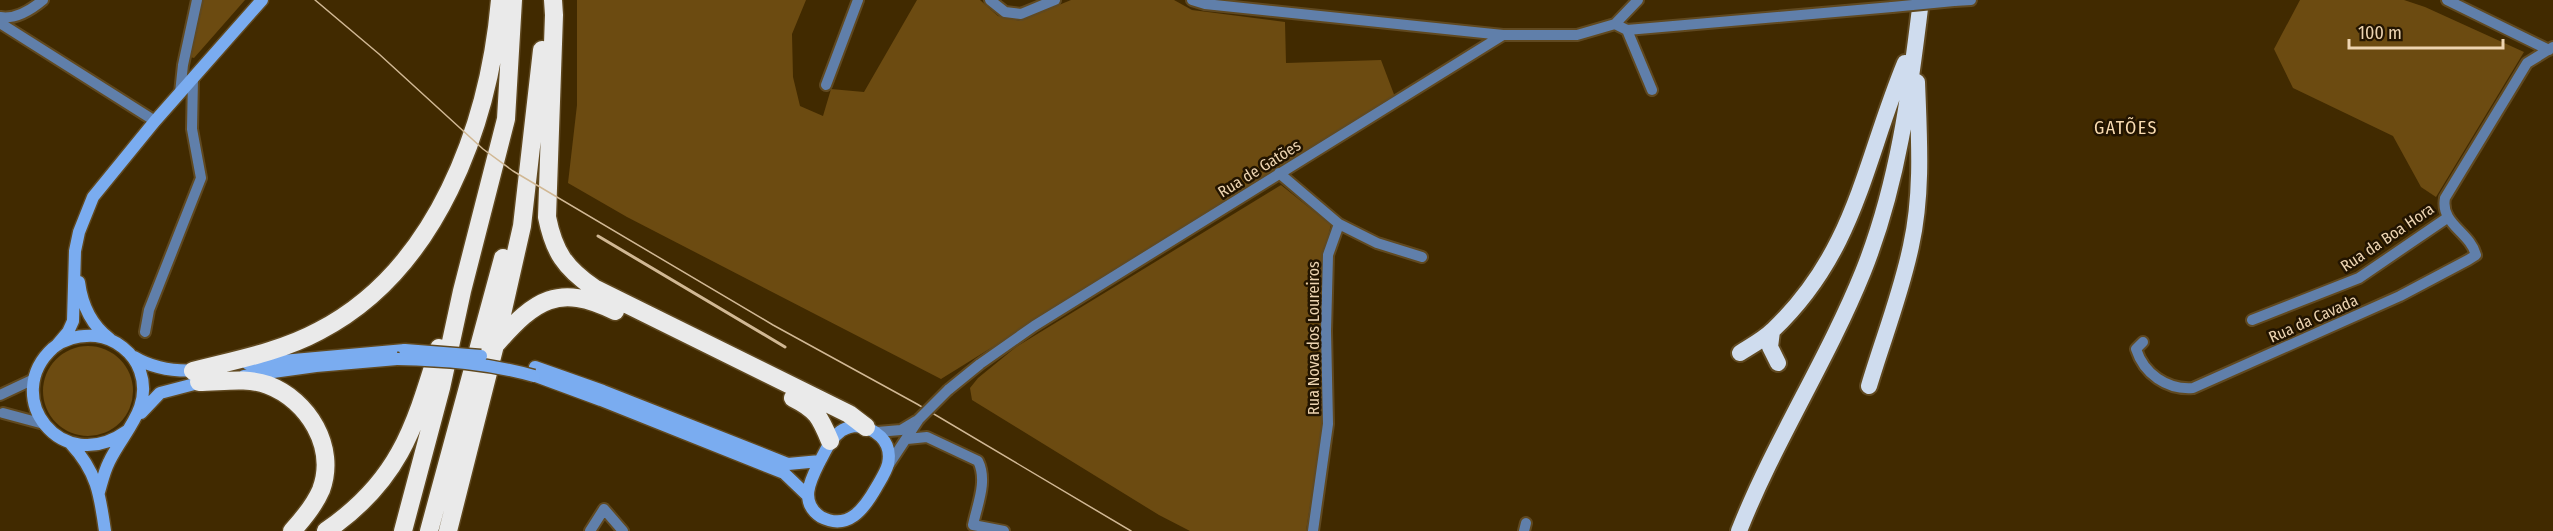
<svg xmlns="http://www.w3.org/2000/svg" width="2553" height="531" viewBox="0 0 2553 531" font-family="'Fira Sans Condensed',sans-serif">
<rect width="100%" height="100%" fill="#412a00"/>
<!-- green -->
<path fill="#6c4b11" d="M202,0H245L194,58L190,57Z
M577,0H806L792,34L793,77L800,106L823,116L831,89L864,92L917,0H980L998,16L1020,21L1071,0H1174L1192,10L1285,22L1286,63L1381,60L1395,97L941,379L627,217L568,183L577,105Z
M2300,0H2404L2425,7L2524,52L2436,197L2421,187L2393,136L2293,88L2274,49Z
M1281,185L1331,225L1323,255L1324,290L1320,336L1323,341V425L1306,531H1190L1159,515L972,400L970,388L978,378L1016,347Z
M43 391a45 45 0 1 1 90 0a45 45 0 1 1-90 0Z"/>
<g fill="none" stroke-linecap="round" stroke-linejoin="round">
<defs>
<path id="minor" d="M990,0L1005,12L1021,14L1055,0
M1192,0L1205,4L1503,35H1577L1615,24L1638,0
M2447,0L2549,50
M1954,1L1971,0
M0,17C16,20 31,10 43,0
M0,23L155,121
M1615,24L1627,30L1892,7
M1627,30L1652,90
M826,85L858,0
M180,93L183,65L197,0
M1279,173L1339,224L1328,255L1326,331L1328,424L1313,531
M1339,224L1377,243L1422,257
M2252,320L2359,278L2447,218
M145,332L149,310L201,178L192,129L193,78
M2143,342L2136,349C2144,374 2167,390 2193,388L2400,296L2468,260L2476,255C2470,232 2440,224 2445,198L2527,63L2553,47
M948,390L980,364L1034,326L1503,35
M0,395L34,379
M3,413L44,424
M877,432L901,430L916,421
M907,439L927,437L978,461C988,481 977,505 973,525L1004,531
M888,466L919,419
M590,531L604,509L623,531
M1524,531L1526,523"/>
<path id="secondary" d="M79,282C82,305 91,325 110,339
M57,345L68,332L73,321L75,251L79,232L93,197L155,121L262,0
M134,357C154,369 177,372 201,370
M248,364L405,350
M535,367L603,391L788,464L820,461
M244,376L316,366L397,359
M536,376L601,400L784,473L807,495
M141,413L160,393L206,381
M854,426C875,427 893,441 888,464C886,472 880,481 876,488C864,509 848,531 821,517C798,502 811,479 820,461C826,450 831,438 841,431C845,428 850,427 854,426Z
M71,444C97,472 100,495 105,531
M99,492C102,482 104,472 109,462C123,432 153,408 140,371C134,353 115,338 96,336C81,335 65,338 53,348C0,396 61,478 127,431"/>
<path id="trunk" d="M1772,331L1770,347L1778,363
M1740,353C1751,346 1764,339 1773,330C1856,251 1864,162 1905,63
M1869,386C1883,339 1901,294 1911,246C1923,192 1919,137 1917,82
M1739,531C1774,442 1827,361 1863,272C1898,185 1910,92 1921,0"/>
<path id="motorway" d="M553,0L554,15L547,217C554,252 565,268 594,288L849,414L866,427
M497,343C535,300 558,283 615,311
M193,371C235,360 280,352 319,331C437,270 489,125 500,0
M199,382C221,382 247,377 268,385C308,400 337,447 321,490C314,506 304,518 292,531
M793,398C817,410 820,417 830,441
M326,531C399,481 414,429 439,348
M403,531L441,388L462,291L506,119L513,0
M429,531L503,258
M448,531L495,345L522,226L542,50"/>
</defs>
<!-- minor casing -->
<use href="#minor" stroke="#604920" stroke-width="14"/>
<!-- secondary casing -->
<use href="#secondary" stroke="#604920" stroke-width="15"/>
<!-- trunk casing -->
<use href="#trunk" stroke="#604920" stroke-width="20"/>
<!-- motorway casing -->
<use href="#motorway" stroke="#604920" stroke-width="21"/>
<!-- minor -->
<use href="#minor" stroke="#607faa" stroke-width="10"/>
<!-- secondary -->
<use href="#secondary" stroke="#7aacf0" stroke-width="12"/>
<!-- trunk -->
<use href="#trunk" stroke="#cfdcee" stroke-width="16"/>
<!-- motorway -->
<use href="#motorway" stroke="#eaeaea" stroke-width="18"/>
<!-- tram -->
<path stroke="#d1b894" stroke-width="1.5" d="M315,0L379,54L483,149L513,171L773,325L917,404L1131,531"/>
<!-- rail -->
<path stroke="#d1b894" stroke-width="3" d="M598,236L785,347"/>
<defs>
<path id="minor-bridge" d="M1892,7L1954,1
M919,419L948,390"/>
<path id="secondary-bridge" d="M405,350L481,356
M397,359C444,360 488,363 534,376"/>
</defs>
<!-- minor-bridge casing -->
<use href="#minor-bridge" stroke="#604920" stroke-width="14" stroke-linecap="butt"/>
<!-- secondary-bridge casing -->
<use href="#secondary-bridge" stroke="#604920" stroke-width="15" stroke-linecap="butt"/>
<!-- minor-bridge -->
<use href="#minor-bridge" stroke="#607faa" stroke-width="10"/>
<!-- secondary-bridge -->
<use href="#secondary-bridge" stroke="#7aacf0" stroke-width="12"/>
</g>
<g text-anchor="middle" stroke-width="5" stroke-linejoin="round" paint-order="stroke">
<!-- street labels -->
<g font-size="16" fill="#edd4b1" stroke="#221400">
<text transform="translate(1259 168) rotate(-32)" y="6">Rua de Gatões</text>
<text transform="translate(2387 237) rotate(-34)" y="6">Rua da Boa Hora</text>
<text transform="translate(2313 318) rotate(-24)" y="6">Rua da Cavada</text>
<text transform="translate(1313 338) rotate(-90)" y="6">Rua Nova dos Loureiros</text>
</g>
<!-- neighbourhood labels -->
<g font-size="18" letter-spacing="1.5" fill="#f9dbb0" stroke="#221400">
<text x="2126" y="134">GATÕES</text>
</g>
</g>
<!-- scale -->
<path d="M2349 39v9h154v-9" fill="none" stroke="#edd4b1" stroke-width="3"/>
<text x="2358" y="39" font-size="18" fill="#edd4b1" stroke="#221400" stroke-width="4.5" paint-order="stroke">100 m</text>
</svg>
